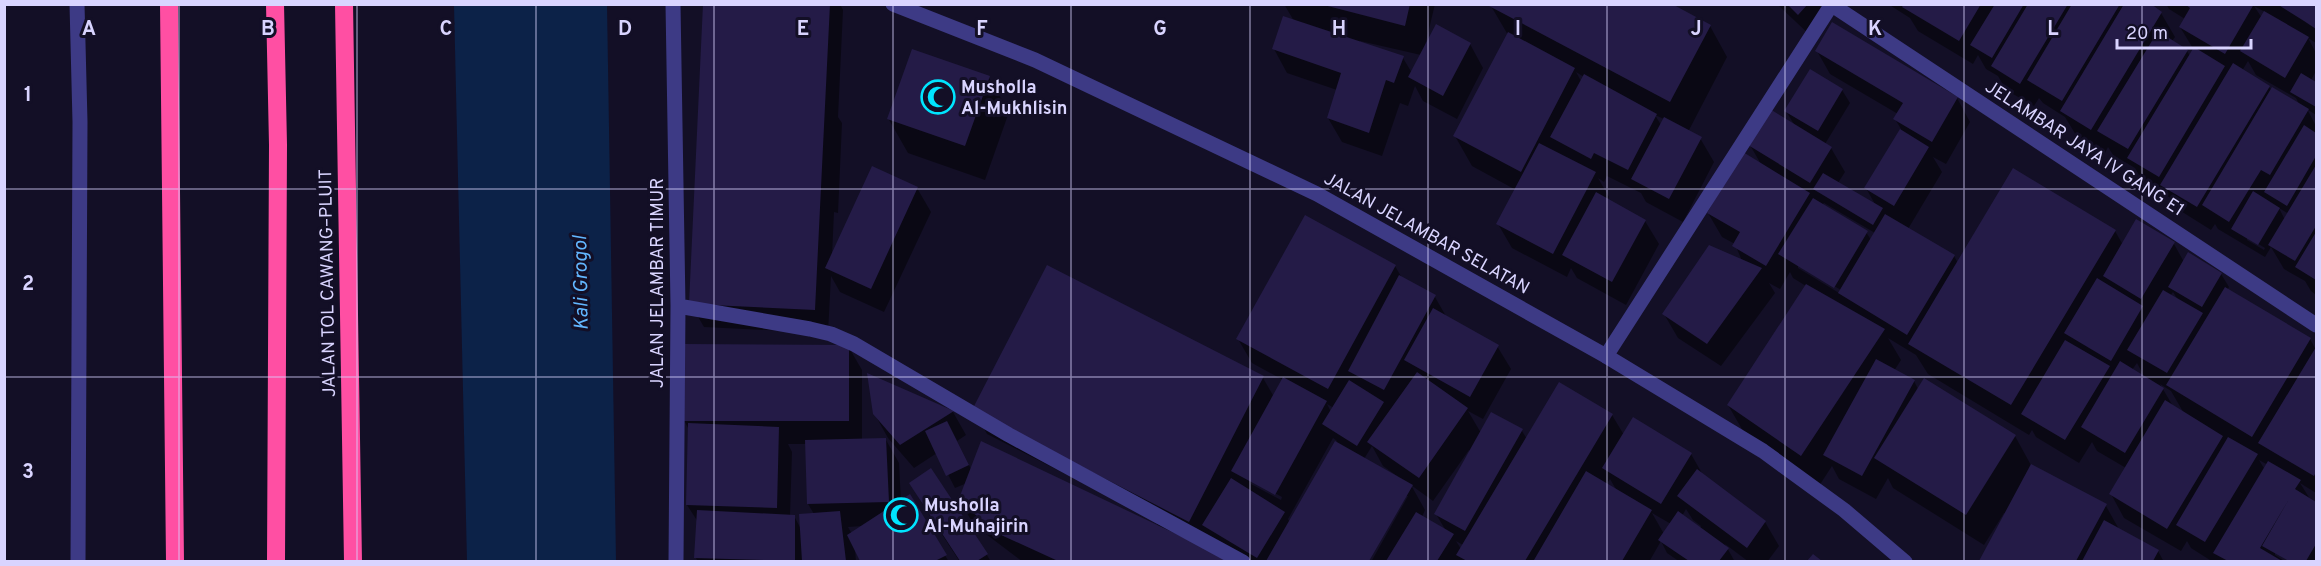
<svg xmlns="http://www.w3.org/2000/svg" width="2321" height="566" viewBox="0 0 2321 566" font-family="Overpass,sans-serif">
<rect width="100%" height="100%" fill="#130f26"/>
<!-- water -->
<path fill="#0c2248" d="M454,5H607L616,561H467Z"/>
<!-- shadow -->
<path fill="#0007" fill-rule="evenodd" d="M705,4H840L843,10L838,117L842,123L838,213L834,212L832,256L917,188L931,212L884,312L840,292L831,276L828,333L704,327L690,303Z
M1284,4H1435L1425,46L1470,44L1483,68L1457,119L1423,101L1415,86L1408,106L1400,103L1382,156L1342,142L1328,118L1337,90L1287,73L1274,49L1294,21ZM1360,41L1421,55L1412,73L1403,58L1360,43Z
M1777,4H1844L1813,38Z
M1888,4H2148L2161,13L2175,37L2172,41L2187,51L2190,56L2194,50L2180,27L2185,19L2169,9L2166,4H2316V43L2308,38L2316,53V71L2311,80L2316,83V115L2307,109L2316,126V295L2311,291L2305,281L2284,269L2271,247L2265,257L2218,229L2215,224L2211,230L2176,208L2169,197L2143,182L2135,168L2113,155L2108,147L2105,153L2076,135L2065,117L2043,103L2039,98L2034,106L2006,90L1998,76L1986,69L1978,55L1973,64L1918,31L1910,18ZM2254,6L2265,12L2262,18ZM2248,61L2256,75L2296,98L2300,106L2272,91L2269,87L2242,71ZM2279,208L2289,214L2285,220ZM2247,237L2265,248L2264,250L2247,240Z
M1491,6L1710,26L1727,57L1688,132L1700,138L1714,162L1683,222L1646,202L1641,193L1607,176L1604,182L1598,178L1609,197L1607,200L1645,221L1659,244L1626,305L1577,278L1571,268L1567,277L1512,248L1498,224L1516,190L1472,166L1455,136L1508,35ZM1576,72L1584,77L1581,81ZM1655,115L1664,119L1661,125Z
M1817,51L1957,98L1970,122L1946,164L1933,157L1942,172L1908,229L1954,256L1958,263L2115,231L2123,245L2174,244L2184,262L2221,274L2229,287L2227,290L2310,339L2316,350V493L2300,483L2310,499L2316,503V562H2292L2275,552V555L2286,562H2213L2191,548L2187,541L2181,551L2124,518L2111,494L2126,468L2097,451L2092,442L2079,463L2036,437L2032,430L2029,435L1928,374L1916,355L1888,338L1901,360L1894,371L1914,381L1918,389L2015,436L2032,467L2106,506L2120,531L2158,551L2164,562H1981L2006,514L2004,513L1984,545L1893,488L1888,478L1876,499L1839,479L1832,466L1819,486L1746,436L1728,405L1806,286L1793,278L1790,272L1780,289L1769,283L1775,293L1721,366L1678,338L1664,314L1742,261L1735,244L1722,237L1708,213L1762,166L1750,145L1795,126L1786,111L1842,90L1850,103L1825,144L1831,148L1845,172L1838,183L1876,206L1866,188L1901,129L1895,119L1898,114L1830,74ZM1824,203L1875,233L1871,240L1866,232L1822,205ZM1798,265L1841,290L1839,293L1798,268ZM2173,292L2178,300L2170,296ZM2137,363L2145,378L2132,370ZM2160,384L2171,391L2185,415L2174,408ZM2259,460L2268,465L2265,470Z
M989,78L1009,112L985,180L908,153L888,118Z
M1395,266L1402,278L1435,297L1447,318L1497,346L1511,369L1483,419L1468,411L1481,433L1522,431L1527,439L1612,415L1624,435L1691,454L1703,475L1765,522L1779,546L1767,562H1749L1725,544L1735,562H1680L1667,553L1661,541L1649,562H1371L1408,496H1405L1367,562H1023L974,525L960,501L967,483L955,488L937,453L914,468L888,438L874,413L869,375L953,412L966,435L957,441L972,471L1159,528L1155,520L987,434L974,410L1263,378L1274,397L1283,380L1252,363L1238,339ZM1327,404L1334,408L1331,412ZM1333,438L1337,441L1290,523L1288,519ZM1372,446L1383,466L1397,476L1396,478L1364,459ZM1469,450L1471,452L1436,514L1446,531L1422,517L1425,510L1411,485L1433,501ZM1610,479L1617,491L1606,485ZM1251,480L1282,497L1281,500L1251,484ZM1686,509L1693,520L1701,526L1700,528L1682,516ZM1652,513L1671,524L1664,534ZM1456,541L1463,545L1461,549Z
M848,346L862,370V440H886L899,463L901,502L910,496L949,562H862L855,548L856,562H698L696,558L698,522L687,505L689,430L684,420ZM788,444H806L808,504L814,514L801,529L794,516H790L792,452ZM863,526L852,534L848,527Z
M931,471L987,555L991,562H960L924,507L911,484Z"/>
<!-- building -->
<path fill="#241b47" d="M703,4H830L815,310L689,304Z
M1320,4H1410L1405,26Z
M1490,4H1672L1711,25L1670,102L1489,6Z
M1787,4H1808L1798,15Z
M1904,4H1981L1959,41L1902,7Z
M1995,4H2024L1992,58L1970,45Z
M2028,4H2068L2020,84L1991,66Z
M2072,4H2120L2062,101L2027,80Z
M2124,4H2151L2162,12L2091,130L2060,111Z
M2185,4H2254L2225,54L2179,27L2190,8Z
M2277,4H2316V29L2304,21Z
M2264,11L2309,37L2285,78L2240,51Z
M1283,16L1404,56L1394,83L1386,80L1369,133L1327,118L1341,73L1272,49Z
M1832,22L1958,97L1932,142L1893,119L1903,103L1815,51Z
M1436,24L1471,43L1443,96L1408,77Z
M2158,31L2188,50L2128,149L2097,131Z
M1508,32L1575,68L1521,172L1453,136Z
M2194,47L2225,66L2159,177L2127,158Z
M912,49L990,76L965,146L887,119Z
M2233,63L2270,86L2197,207L2160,185Z
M1810,69L1843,89L1818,131L1784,111Z
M2301,73L2316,82V107L2290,92Z
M1584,74L1657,114L1628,170L1594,153L1591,159L1550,137Z
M2272,87L2309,109L2270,175L2261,170L2229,222L2202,205Z
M1770,109L1832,147L1810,183L1748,145Z
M1664,117L1702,137L1669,199L1631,179Z
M2304,125L2316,133V156L2287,206L2264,192Z
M1900,129L1929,147L1894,206L1864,188Z
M1539,143L1596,172L1553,254L1496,224Z
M1743,152L1810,193L1766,266L1732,246L1740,232L1707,213Z
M2316,165V226L2295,261L2268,245Z
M872,166L918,187L871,289L825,268Z
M2013,168L2116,230L2011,405L1908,344Z
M1823,173L1883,208L1873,225L1813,189Z
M2253,191L2280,208L2258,245L2231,229Z
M1596,192L1646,220L1612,282L1562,255Z
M1813,198L1868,231L1834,288L1778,254Z
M1885,214L1955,255L1907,335L1838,293Z
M1305,215L1396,265L1328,389L1236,339Z
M2136,219L2175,242L2141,299L2103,276Z
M2316,232V280L2295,267Z
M1709,245L1762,268L1707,344L1662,314Z
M2188,252L2222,273L2202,307L2168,287Z
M1047,265L1264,376L1189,522L972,410Z
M1399,275L1436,295L1384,390L1348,371Z
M2097,278L2143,306L2111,361L2064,333Z
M1806,284L1885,329L1801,456L1727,405Z
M2225,287L2311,338L2252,437L2166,385Z
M2163,290L2203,313L2167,373L2127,350Z
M1433,308L1499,345L1470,397L1404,360Z
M2065,340L2110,366L2065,440L2021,414Z
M682,344L849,345V421H682Z
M2316,347V472L2314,476L2258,443Z
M1876,359L1915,380L1862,476L1823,455Z
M2120,361L2164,388L2125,453L2081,427Z
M1417,372L1468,408L1419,478L1367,442Z
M867,373L954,411L900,445L873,414Z
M1283,377L1327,401L1275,495L1231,471Z
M1924,378L2016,435L1966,515L1874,458Z
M1349,380L1384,402L1357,446L1322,424Z
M1559,382L1613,414L1525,561H1467L1456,555Z
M2165,400L2223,436L2167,529L2109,494Z
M1491,412L1523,429L1465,531L1434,514Z
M1633,417L1692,453L1661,504L1602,468Z
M947,421L969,465L946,476L925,431Z
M688,423L779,427L777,508L686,505Z
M2228,437L2258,454L2205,542L2176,525Z
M886,438L889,502L807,504L805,440Z
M981,441L1233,561H1058L1001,535L958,501Z
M1335,441L1413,485L1383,537L1369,561H1266Z
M2268,461L2301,480L2295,489L2316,502V544L2306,561H2289L2262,546L2289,499L2260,548L2282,561H2228L2213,553Z
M2031,464L2107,504L2076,561H1979Z
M931,468L988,554L977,561H960L909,483Z
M1697,469L1766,521L1747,548L1677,496Z
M1586,471L1652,510L1622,561H1537L1534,560Z
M1231,478L1285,512L1257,558L1202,525Z
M910,494L947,555L935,561H860L847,535Z
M697,510L795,515V561L694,558Z
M840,511L846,561H802L799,514Z
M1678,511L1729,548L1719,561H1689L1658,540Z
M1416,512L1454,534L1437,561H1386Z
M2104,520L2159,550L2153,561H2082Z
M1813,554L1822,561H1807Z"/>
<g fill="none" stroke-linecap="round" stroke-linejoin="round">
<!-- service -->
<path stroke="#3d3a85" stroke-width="15" d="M77,4L80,122L78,562"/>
<!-- minor -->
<path stroke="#3d3a85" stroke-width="15" d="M673,4L678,306L676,562
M1832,5L2316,325
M678,306L810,329L831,334L854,344L1009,435L1243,562
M1606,356L1832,4"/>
<!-- tertiary -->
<path stroke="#3d3a85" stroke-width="15" d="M893,4L1035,60L1317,194L1606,356L1763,451L1844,510L1905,562"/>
<!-- motorway -->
<path stroke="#ff4fa3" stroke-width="18" d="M169,4L175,562
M275,4L278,145L276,562
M344,4L353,562"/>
</g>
<!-- grid -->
<path fill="none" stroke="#d9d4ff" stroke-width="1.5" stroke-opacity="0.55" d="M179,4V562M357,4V562M536,4V562M714,4V562M893,4V562M1071,4V562M1250,4V562M1428,4V562M1607,4V562M1785,4V562M1964,4V562M2142,4V562M4,189H2316M4,377H2316"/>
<!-- icons -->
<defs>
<symbol id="mosque-ring" viewBox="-11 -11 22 22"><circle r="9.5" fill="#130f26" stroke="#00e5ff" stroke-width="1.5"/><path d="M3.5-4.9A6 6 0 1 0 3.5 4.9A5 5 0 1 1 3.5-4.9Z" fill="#00e5ff"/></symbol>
</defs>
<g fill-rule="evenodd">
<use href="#mosque-ring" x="919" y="78" width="38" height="38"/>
<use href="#mosque-ring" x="882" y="496" width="38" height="38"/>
</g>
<g text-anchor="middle" stroke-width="6" stroke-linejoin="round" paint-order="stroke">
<!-- poi labels -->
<g font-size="18" font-weight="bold" fill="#d9d4ff" stroke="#130f26" text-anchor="start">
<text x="961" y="93">Musholla<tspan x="961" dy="21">Al-Mukhlisin</tspan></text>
<text x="924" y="511">Musholla<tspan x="924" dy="21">Al-Muhajirin</tspan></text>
</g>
<!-- street labels -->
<g font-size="18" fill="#d9d4ff" stroke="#130f26">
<text transform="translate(2085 148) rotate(33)" y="6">JELAMBAR JAYA IV GANG E1</text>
<text transform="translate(1427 233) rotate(29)" y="6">JALAN JELAMBAR SELATAN</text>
<text transform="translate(327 283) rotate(-91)" y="6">JALAN TOL CAWANG–PLUIT</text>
<text transform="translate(657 283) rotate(-90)" y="6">JALAN JELAMBAR TIMUR</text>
</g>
<!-- water labels -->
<g font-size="20" font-style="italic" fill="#62b6ff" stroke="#130f26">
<text transform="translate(580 283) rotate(-91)" y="7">Kali Grogol</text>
</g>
</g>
<g font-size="20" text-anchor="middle" font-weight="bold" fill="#d9d4ff" stroke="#130f26" stroke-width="6" stroke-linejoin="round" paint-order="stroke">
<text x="89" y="35">A</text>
<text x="268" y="35">B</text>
<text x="446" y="35">C</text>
<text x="625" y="35">D</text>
<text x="803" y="35">E</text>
<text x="982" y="35">F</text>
<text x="1160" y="35">G</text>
<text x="1339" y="35">H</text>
<text x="1518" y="35">I</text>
<text x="1696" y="35">J</text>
<text x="1875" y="35">K</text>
<text x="2053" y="35">L</text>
<text x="28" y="101">1</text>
<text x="28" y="290">2</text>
<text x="28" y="478">3</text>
</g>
<!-- border -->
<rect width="2321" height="566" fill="none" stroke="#d9d4ff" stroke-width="12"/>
<!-- scale -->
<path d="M2117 39v9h134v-9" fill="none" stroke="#d9d4ff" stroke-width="3"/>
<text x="2126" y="39" font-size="18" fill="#d9d4ff" stroke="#130f26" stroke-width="4.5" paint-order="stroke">20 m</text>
</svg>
